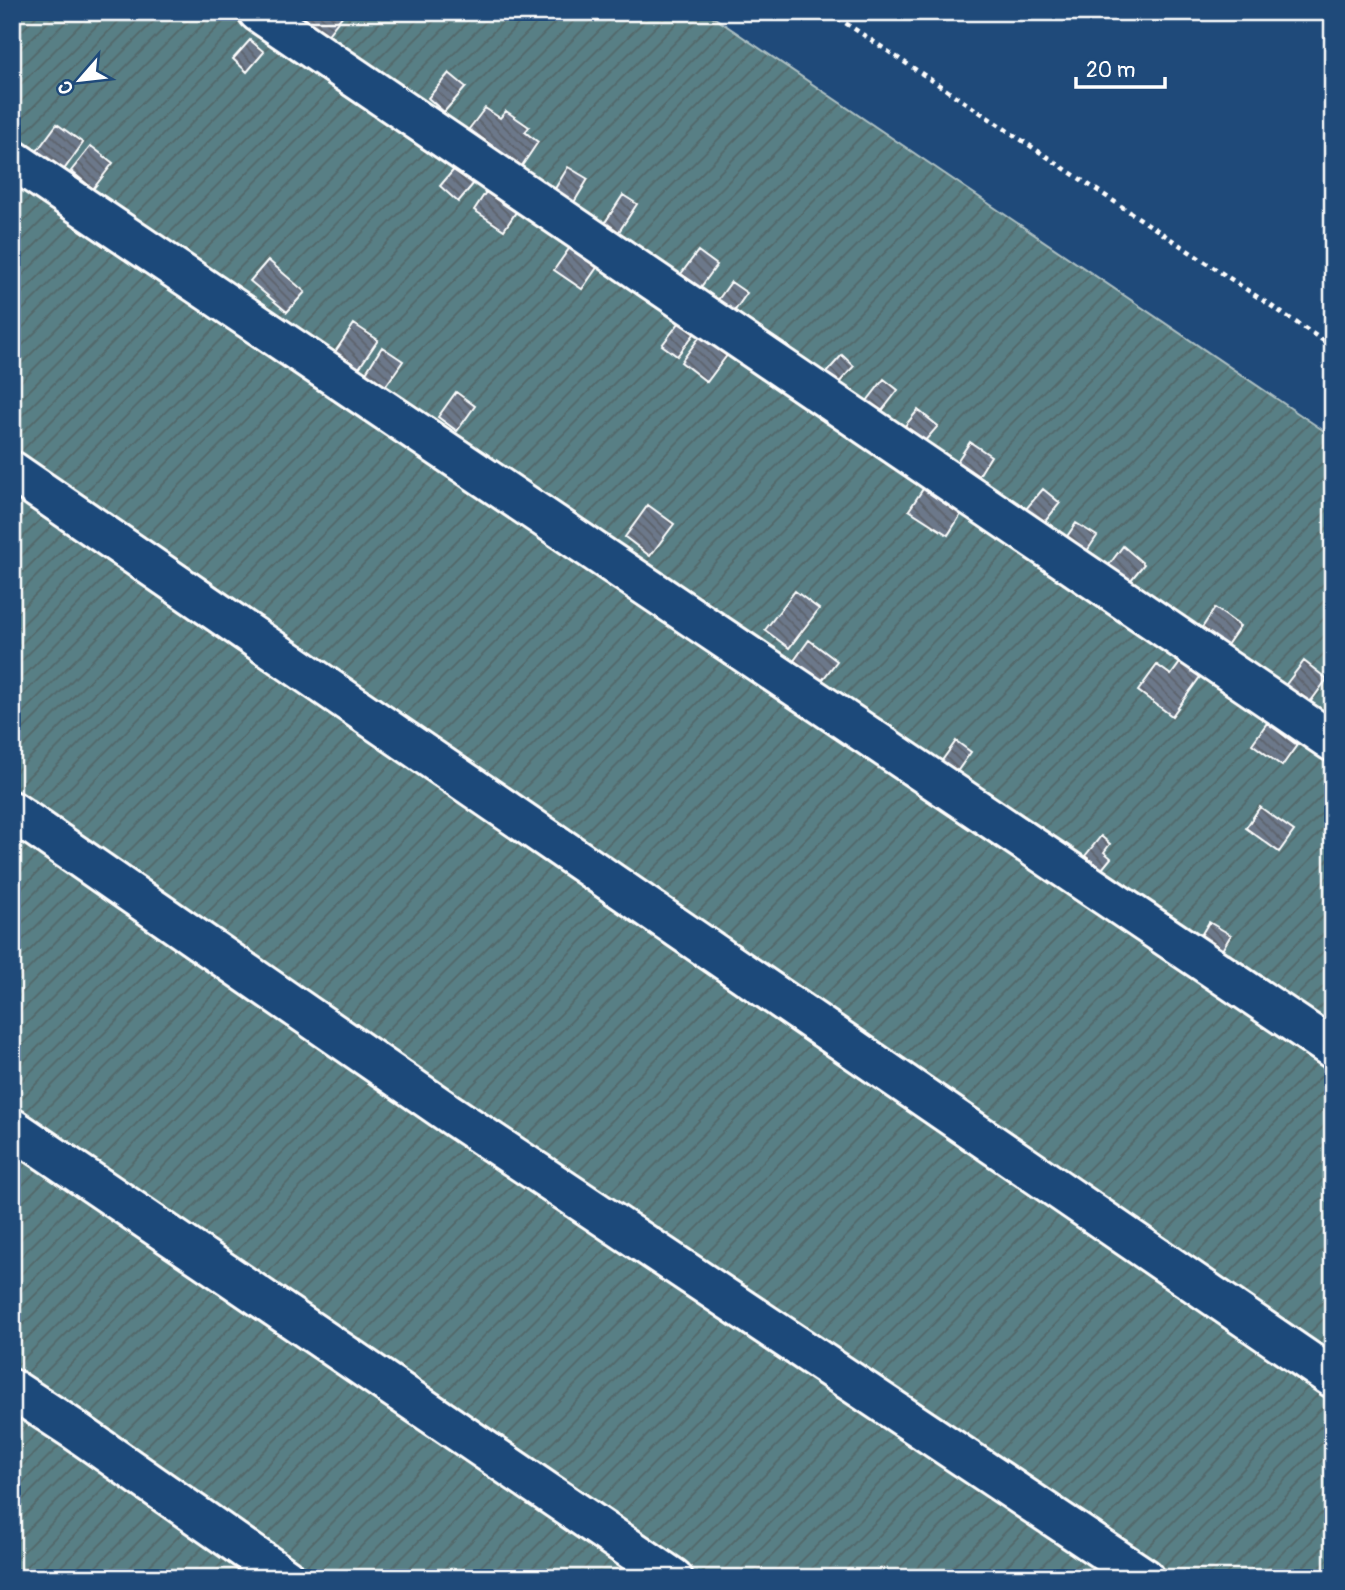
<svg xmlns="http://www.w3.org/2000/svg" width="1345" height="1590" viewBox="0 0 1345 1590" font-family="Pangolin,sans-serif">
<defs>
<pattern id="garden-furrows" width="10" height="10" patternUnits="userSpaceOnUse" patternTransform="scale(1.75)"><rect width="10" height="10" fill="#597f85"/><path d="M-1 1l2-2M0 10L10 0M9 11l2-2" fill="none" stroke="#526668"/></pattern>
<pattern id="building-back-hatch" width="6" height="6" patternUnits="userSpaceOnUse" patternTransform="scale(1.75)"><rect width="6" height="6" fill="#6c788a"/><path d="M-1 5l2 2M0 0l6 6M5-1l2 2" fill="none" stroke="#5c626b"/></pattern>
</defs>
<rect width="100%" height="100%" fill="#1f4a7a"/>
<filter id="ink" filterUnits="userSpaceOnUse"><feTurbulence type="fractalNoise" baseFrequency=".0143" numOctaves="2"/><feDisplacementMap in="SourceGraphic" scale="14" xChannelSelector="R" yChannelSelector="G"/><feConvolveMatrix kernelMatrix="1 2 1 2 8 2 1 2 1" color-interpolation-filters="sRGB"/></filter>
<g filter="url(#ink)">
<!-- garden -->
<path fill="url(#garden-furrows)" stroke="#acbfc2" stroke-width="2" d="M12,12H706L1333,437V1578H12Z"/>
<!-- building -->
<path fill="url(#building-back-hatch)" stroke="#fff" stroke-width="2" d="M301,12H339L343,15L326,37L298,15Z
M250,40L264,52L247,72L233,59Z
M449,73L466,87L444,112L428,98Z
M485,108L500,118L506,111L529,127L525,132L538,142L521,167L469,129Z
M57,124L83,143L63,171L37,151Z
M91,146L113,163L93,189L71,171Z
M456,167L474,183L458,202L440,186Z
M568,167L588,179L573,204L553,192Z
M486,192L516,212L504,230L474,210Z
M623,195L637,204L618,233L604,224Z
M571,246L598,266L582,289L554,270Z
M698,251L717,265L700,288L681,274Z
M268,260L305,292L287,312L250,281Z
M731,282L747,293L731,316L715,304Z
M683,318L698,329L677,356L662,345Z
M354,324L378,340L359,368L335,352Z
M705,330L731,350L707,382L681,362Z
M382,347L403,361L385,387L365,374Z
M842,355L854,366L837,385L825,374Z
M884,379L898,390L881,412L867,401Z
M456,392L475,406L457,431L438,417Z
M918,410L938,426L923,443L904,427Z
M970,442L991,456L976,480L954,466Z
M927,483L965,508L948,535L909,510Z
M1043,489L1060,503L1043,524L1025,510Z
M648,505L674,524L650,556L625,537Z
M1076,523L1097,536L1085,554L1064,541Z
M1123,546L1144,564L1126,586L1106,569Z
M795,591L819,609L789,648L765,630Z
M1215,608L1240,626L1225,648L1200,631Z
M809,640L837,661L820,683L793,662Z
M1185,656L1205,670L1172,716L1138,691L1157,665L1171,675Z
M1304,661L1327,679L1308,705L1284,687Z
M1267,723L1297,745L1282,766L1252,744Z
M956,741L971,752L956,773L941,762Z
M1260,807L1294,831L1279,852L1246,828Z
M1101,836L1110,844L1104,852L1111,858L1102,869L1085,856Z
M1209,922L1231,935L1219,955L1197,942Z"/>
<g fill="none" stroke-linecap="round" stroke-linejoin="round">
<defs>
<path id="minor" d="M258,12L1333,742
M12,159L1333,1049
M12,471L1333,1378
M12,811L447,1112L1145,1578
M12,1128L673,1578
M12,1389L73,1429L286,1578"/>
</defs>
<!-- minor casing -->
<use href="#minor" stroke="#fff" stroke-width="44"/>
<!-- path -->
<path stroke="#fff" stroke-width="4.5" stroke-dasharray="5 5" stroke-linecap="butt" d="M829,12L1333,347"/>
<!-- minor -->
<use href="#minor" stroke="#1f4a7a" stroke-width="38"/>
</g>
</g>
<!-- margin -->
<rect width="1345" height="1590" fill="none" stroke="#1f4a7a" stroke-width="42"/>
<rect x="21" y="21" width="1303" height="1548" fill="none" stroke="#fff" stroke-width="2.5" filter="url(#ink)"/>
<!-- north arrow -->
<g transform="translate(80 80) rotate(242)" stroke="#1f4a7a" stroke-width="5" paint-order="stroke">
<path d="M0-5L12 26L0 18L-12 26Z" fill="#ffffff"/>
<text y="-10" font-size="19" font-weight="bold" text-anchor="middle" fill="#ffffff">С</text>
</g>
<!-- scale -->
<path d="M1076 77v10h89v-10" fill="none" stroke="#ffffff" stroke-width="3.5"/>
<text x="1086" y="77" font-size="21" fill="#ffffff" stroke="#1f4a7a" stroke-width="5" paint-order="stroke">20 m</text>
</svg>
